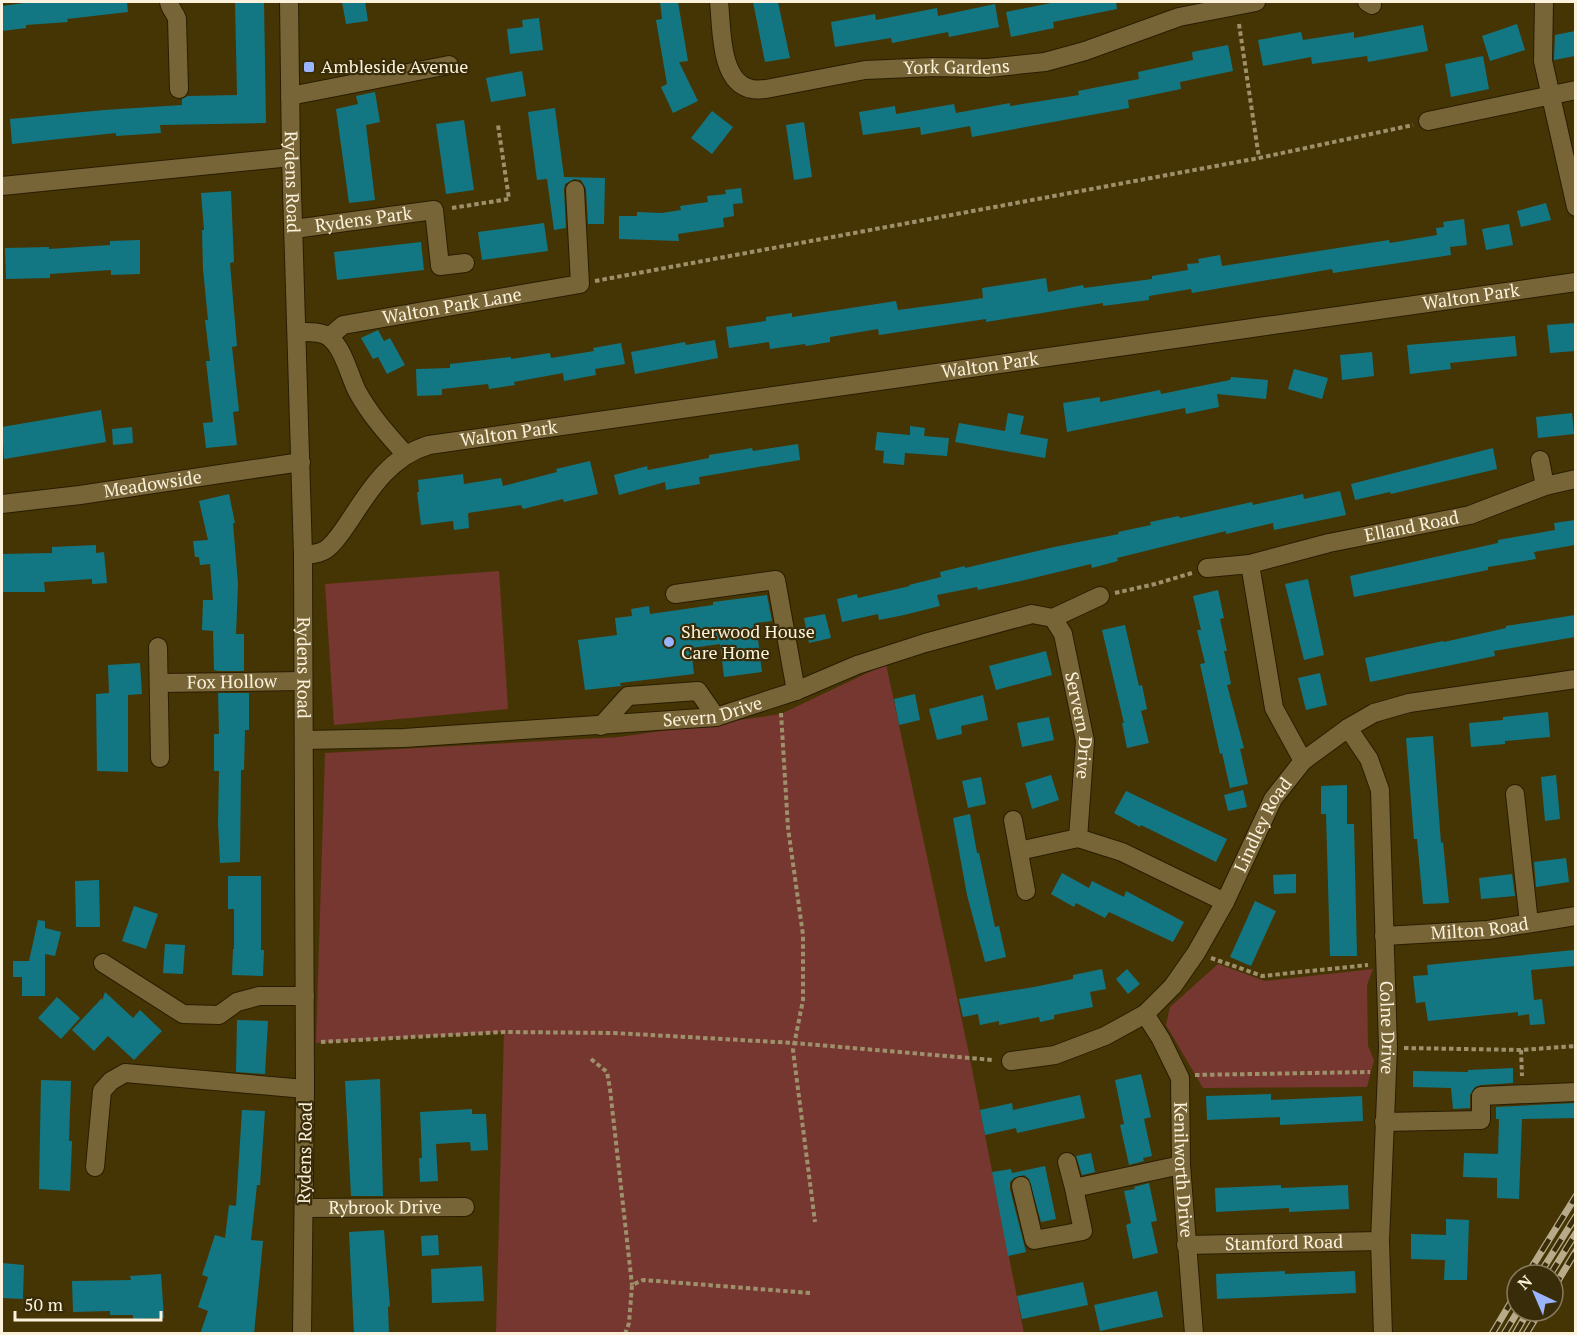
<svg xmlns="http://www.w3.org/2000/svg" width="1577" height="1335" viewBox="0 0 1577 1335" font-family="'PT Serif',serif">
<rect width="100%" height="100%" fill="#463504"/>
<!-- green -->
<path fill="#763730" d="M499,571L508,709L334,725L325,584Z
M886,664L969,1054L1024,1333H496L504,1032L316,1043L325,753L619,737L781,714Z
M1218,964L1265,981L1373,969L1367,985L1368,1046L1374,1060L1367,1087L1203,1088L1166,1025L1170,1007Z"/>
<!-- building -->
<path fill="#127783" d="M31,2H127L128,12L67,19L68,22L26,25V28L2,31V6Z
M235,2H264L266,123L160,125L161,133L116,136V133L12,144L10,119L104,110L182,105V99L188,96L237,95Z
M342,2H365L368,21L346,24Z
M660,2H678L688,61L679,62L698,101L673,113L661,87L667,84L656,20L662,19Z
M753,2H778L790,58L765,62Z
M1056,2H1116L1117,9L1053,22L1054,28L1011,37L1006,12Z
M995,4L999,27L949,37L948,32L892,43L891,38L835,47L831,22L875,14L876,20L937,8L938,16Z
M539,18L543,50L510,54L507,29L523,27L522,20Z
M1517,24L1525,50L1490,61L1482,36Z
M1423,25L1428,51L1368,62L1367,56L1312,64L1311,57L1263,66L1258,40L1301,32L1303,40L1354,32V38Z
M1575,31V56L1554,60L1555,35Z
M1228,45L1233,71L1180,82L1181,89L1128,100L1129,108L972,137L970,126L921,135L920,127L863,135L859,112L895,106L896,114L954,104L956,113L1010,103V106L1079,95L1078,91L1139,79L1138,72L1193,60L1192,52Z
M1483,56L1489,89L1451,97L1445,64Z
M522,71L526,96L491,102L486,78Z
M375,92L380,122L366,125L375,200L349,203L336,109L358,104L356,96Z
M555,108L564,177L605,178L604,224H588L586,189L581,180L574,179L565,184L564,190L566,228L554,230L547,179L537,180L528,112Z
M712,111L733,127L712,154L691,138Z
M464,120L474,190L446,194L436,124Z
M804,122L812,177L794,180L786,125Z
M741,188L743,203L733,204L734,216L723,218L724,227L678,234L679,241L619,239V216H637V212L662,213L681,210L680,206L708,202L707,196L726,194L725,190Z
M231,191L234,262L230,263L237,346L232,347L239,411L233,412L237,445L206,448L203,423L213,422L206,361H210L205,320H208L203,269L202,230H204L201,193Z
M1546,203L1551,220L1521,227L1517,211Z
M1464,219L1467,245L1450,247L1451,255L1333,273L1332,269L1192,293L1191,289L1149,296V300L1103,306V303L986,322V319L879,335L878,329L830,337V342L806,346L805,344L770,349L769,342L729,348L726,327L766,321V317L792,313V317L896,301L898,310L950,303L983,298L982,288L1046,278L1048,292L1083,285L1084,288L1152,279V276L1188,270L1187,264L1199,263L1198,259L1220,255L1222,266L1389,240L1390,243L1437,235L1436,228L1444,227L1443,222Z
M544,223L548,251L482,260L478,232Z
M1509,224L1513,245L1486,250L1482,229Z
M140,240V274L111,275V270L50,274V278L6,279L5,248L49,247V249L110,245V241Z
M421,242L424,270L337,280L334,252Z
M1575,323V351L1550,353L1547,325Z
M378,330L384,341L390,338L405,365L387,374L378,357L373,359L361,338Z
M1515,336L1517,356L1450,363L1451,369L1410,374L1407,345Z
M715,340L718,358L635,374L631,352L685,342L686,345Z
M621,343L625,364L595,369L596,375L564,381L563,373L514,382L515,385L489,389L488,384L442,389V395L417,396L416,369L450,368V364L511,357V359L550,353L551,358L594,351L593,348Z
M1372,352L1374,376L1342,380L1340,355Z
M1294,369L1328,378L1322,399L1288,389Z
M1231,377L1268,380L1266,399L1217,394L1219,407L1186,414L1185,408L1067,432L1063,403L1100,397V402L1160,390L1161,394L1230,380Z
M101,410L106,442L4,459L2,427Z
M1008,413L1024,416L1020,434L1048,439L1045,458L955,442L959,423L1005,431Z
M1572,413L1574,434L1538,438L1536,417Z
M910,426L925,428L924,436L949,438L947,456L905,453L904,465L883,463L884,451L875,450L877,432L910,435Z
M132,427L133,443L113,445L112,429Z
M798,444L800,460L699,477L700,484L666,490L665,482L619,495L614,475L647,466L648,470L709,458V455L752,448L753,451Z
M1493,448L1497,469L1391,494L1390,492L1355,500L1351,484Z
M590,461L598,494L564,502L563,499L523,509L521,505L468,513L469,528L454,530L453,521L421,525L417,492H419L418,480L463,474L464,484L501,478L503,486L557,472L556,469Z
M1340,491L1346,515L1274,530L1273,523L1226,534V531L1117,558L1118,561L1092,568L1091,564L1025,580L978,590L977,587L937,595L940,606L904,615L879,620L878,614L842,622L837,599L857,594L858,598L910,586L909,585L941,577L940,572L965,566V568L1054,547L1119,534L1118,532L1151,525L1150,522L1179,516L1180,518L1252,502L1253,505L1303,494L1304,499Z
M229,494L235,523H233L238,584L236,634H244V671H218L214,670L213,631L202,630L203,600H213L210,564L200,565L199,557H195L193,541L208,540L199,501Z
M1575,520V545L1534,552L1536,559L1488,567V570L1354,597L1350,576L1498,543V540L1555,530L1554,523Z
M96,545V553L104,552L107,583L92,584V579L44,582L45,592H2V554L52,553V547Z
M1308,579L1324,655L1304,660L1285,584Z
M1218,590L1224,618L1220,619L1227,651H1224L1231,684L1227,685L1244,748L1240,749L1248,784L1230,788L1222,753L1220,754L1200,664L1205,663L1197,630H1201L1193,596Z
M767,595L772,621L756,623L762,672L724,677L720,644L691,648L694,674L620,683L621,686L585,690L578,640L617,635L615,618L632,616L631,609L649,606L650,614L713,605V602Z
M825,614L831,638L809,643L804,618Z
M1575,615V637L1494,651L1495,656L1370,682L1365,658L1443,641L1444,642L1506,628V626Z
M1125,625L1139,686L1142,685L1147,709L1141,711L1149,743L1127,748L1122,723H1124L1102,630Z
M1046,651L1052,675L996,690L989,666Z
M140,663L142,694L128,695V772L97,771L96,694L109,693L108,665Z
M1320,673L1327,705L1306,710L1298,678Z
M218,693H249V730H245L244,770H241L240,862L220,863L218,823L219,771H214V734H219Z
M915,694L920,720L899,725L894,699Z
M983,695L988,720L961,726L962,734L937,740L929,709Z
M1548,712L1550,737L1505,741V744L1471,747L1469,723L1503,720V717Z
M1049,717L1054,740L1022,747L1017,723Z
M1433,736L1441,843L1443,842L1449,903L1423,904L1417,839H1414L1406,738Z
M1051,775L1059,800L1032,809L1025,783Z
M1556,775L1560,819L1545,821L1541,777Z
M981,777L986,804L968,808L962,781Z
M1347,785V824H1354L1357,956H1330L1326,814H1321V786Z
M1243,790L1247,807L1228,811L1224,795Z
M1126,791L1227,839L1216,862L1141,825L1140,827L1114,813Z
M970,814L977,853H979L995,927L999,926L1006,957L985,962L967,895L953,818Z
M1566,858L1569,882L1536,887L1534,862Z
M1062,873L1089,888L1092,881L1124,897L1126,891L1184,922L1173,942L1109,912L1105,918L1076,903L1074,907L1051,894Z
M1296,874V893L1274,894L1273,875Z
M1512,874L1515,896L1481,899L1479,878Z
M228,876H261V950H264L263,976L232,975L233,949H234V909H228Z
M99,880L100,927H76L75,881Z
M1255,901L1276,911L1251,966L1230,957Z
M134,906L158,914L146,949L122,941Z
M38,920L45,921V928L61,932L55,956L45,954V996H22V977H13V961H29Z
M165,944L185,945L183,974L163,973Z
M1574,950L1575,966L1531,970L1534,1000L1542,999L1545,1024L1530,1025L1529,1014L1518,1016V1012L1428,1021L1425,1002L1416,1003L1413,976L1428,975L1427,965Z
M1102,969L1106,989L1090,992L1093,1007L1054,1015V1019L1040,1022L1039,1017L999,1025V1021L980,1025L978,1014L963,1017L959,999L1034,987L1073,979V975Z
M1127,969L1140,984L1128,994L1116,979Z
M105,992L133,1018L140,1010L162,1031L134,1060L108,1036L94,1051L72,1030L102,998V1001Z
M57,997L80,1018L61,1039L38,1018Z
M237,1020L268,1021L265,1074L236,1072Z
M1513,1068V1083L1481,1085L1475,1087L1470,1095V1108L1453,1109L1451,1088L1413,1087V1071L1468,1072V1070Z
M1141,1074L1151,1117L1144,1119L1152,1156L1143,1158L1144,1161L1129,1165L1120,1125L1124,1124L1115,1080Z
M380,1079L383,1196H351L345,1081Z
M41,1080L71,1081L69,1141H72L70,1191L39,1189Z
M1271,1094V1100L1362,1096L1363,1121L1280,1125V1117L1207,1120L1206,1096Z
M1080,1095L1085,1118L1017,1133L1016,1128L985,1135L980,1110L1012,1103L1013,1110Z
M1575,1103V1118L1522,1119L1519,1199L1497,1198V1178L1463,1177L1464,1153L1498,1154L1499,1119H1496V1107Z
M472,1109V1114H486L488,1150L471,1151L470,1142L436,1144L438,1181L420,1182L419,1158H422L420,1112Z
M242,1110L265,1111L260,1185H257L251,1240L263,1241L254,1334H200L208,1311L198,1307L208,1277L202,1275L215,1235L225,1238L229,1205L236,1206Z
M1091,1153L1095,1172L1082,1175L1076,1156Z
M1045,1166L1056,1219L1041,1222L1029,1179L1024,1175L1014,1178L1010,1182V1189L1026,1252L1008,1256L992,1172L1011,1169L1012,1173Z
M1149,1183L1157,1221L1151,1222L1158,1253L1133,1259L1126,1225L1131,1223L1124,1191L1135,1189L1134,1187Z
M1281,1185V1188L1348,1185L1349,1209L1289,1212V1208L1216,1212L1215,1188Z
M1446,1219L1469,1220L1467,1280H1444L1445,1260L1411,1259V1234L1446,1235Z
M384,1230L390,1306L388,1307L389,1334H354L349,1232Z
M438,1235L439,1255L422,1256L421,1236Z
M2,1263L24,1265L23,1299L2,1298Z
M482,1266L484,1301L432,1303L431,1269Z
M1285,1271V1274L1355,1271L1356,1293L1217,1299L1216,1274Z
M161,1274L164,1318L133,1319V1315H110V1311L73,1312L72,1281L131,1280L130,1276Z
M1083,1282L1088,1305L1022,1319L1017,1296Z
M1157,1291L1163,1317L1100,1331L1094,1305Z"/>
<g fill="none" stroke-linecap="round" stroke-linejoin="round">
<defs>
<g id="minor">
<path d="M169,2C170,9 175,12 177,19L179,89"/>
<path id="s1" d="M289,2L291,157L303,555L305,1089L302,1334"/>
<path id="s2" d="M719,2C722,27 719,83 752,89C756,90 762,89 766,89L865,70L934,67L988,68L1045,62L1085,51L1179,17L1256,2"/>
<path d="M1367,2L1372,5"/>
<path d="M1544,2L1543,61L1576,207"/>
<path d="M290,96L449,65"/>
<path d="M1428,121L1576,90"/>
<path d="M2,186L291,157"/>
<path id="s3" d="M294,229L434,210L440,266L465,263"/>
<path d="M297,332C307,332 321,331 329,337C344,349 349,375 357,391C370,415 388,435 406,455"/>
<path id="s4" d="M329,337L343,325L580,284L575,190"/>
<path d="M1545,486L1576,479"/>
<path id="s5" d="M2,504L80,495L301,462"/>
<path id="s6" d="M303,555C312,554 322,554 329,547C338,539 345,527 352,517C372,486 392,456 429,445L1576,282"/>
<path id="s7" d="M1250,564L1329,543L1470,515L1545,486L1540,460"/>
<path d="M1207,568L1250,564L1274,708L1303,761"/>
<path d="M675,594L776,580L796,691"/>
<path id="s8" d="M1053,618L1063,634L1085,741L1078,838"/>
<path d="M158,647L160,758"/>
<path id="s9" d="M160,683L303,681"/>
<path d="M601,726L628,696L698,691L716,717"/>
<path id="s10" d="M1348,728L1369,759L1380,790L1388,1047L1380,1241L1383,1334"/>
<path id="s11" d="M304,740L404,738L716,717L796,691L857,665L925,643L1032,614L1053,618L1100,596"/>
<path d="M1515,794L1529,923"/>
<path d="M1013,820L1026,891"/>
<path d="M1019,851L1078,838L1122,852L1225,902"/>
<path id="s12" d="M1384,936L1488,930L1576,916"/>
<path d="M103,963L183,1014L219,1015L237,1002L259,996H305"/>
<path id="s13" d="M1145,1014L1161,1039L1180,1078L1181,1165L1194,1334"/>
<path id="s14" d="M1011,1061L1055,1055L1105,1036L1145,1014L1173,986L1196,953L1225,902L1273,799L1303,761L1348,728L1374,713L1409,703L1576,679"/>
<path d="M1384,1122L1481,1120V1096L1576,1092"/>
<path d="M1067,1162L1074,1188"/>
<path d="M95,1167L102,1091L111,1081L125,1073L305,1089"/>
<path d="M1021,1186L1034,1240L1083,1231L1074,1188L1181,1165"/>
<path id="s15" d="M304,1208L465,1207"/>
<path id="s16" d="M1186,1245L1380,1241"/>
</g>
</defs>
<!-- minor casing -->
<use href="#minor" stroke="#291d00" stroke-width="20"/>
<!-- path -->
<path stroke="#9d906b" stroke-width="4" stroke-dasharray="4.5 3" stroke-linecap="butt" d="M1239,24L1259,158
M452,208L509,199L498,125
M595,281L1259,158L1413,125
M1115,593L1155,584L1192,573
M781,713L788,828L803,935V1000L793,1050L815,1222
M1211,958L1262,976L1368,965
M321,1042L504,1032L614,1033L794,1043L993,1060
M1404,1048L1521,1050L1576,1046
M1521,1050L1522,1076
M591,1059L607,1072L610,1089L632,1285
M1195,1075L1370,1072
M625,1334L629,1323L632,1285L643,1280L810,1293"/>
<!-- minor -->
<use href="#minor" stroke="#776538" stroke-width="18"/>
<defs>
<path id="rail" d="M1527,1275L1576,1196
M1539,1275L1576,1216
M1550,1275L1576,1233
M1553,1289L1576,1251
M1492,1334L1517,1292
M1504,1334L1518,1311
M1515,1334L1528,1311
M1526,1334L1540,1311"/>
</defs>
<!-- rail casing -->
<use href="#rail" stroke="#b8ab8a" stroke-width="7"/>
<!-- rail -->
<use href="#rail" stroke="#392c09" stroke-width="4.5" stroke-dasharray="14" stroke-linecap="butt"/>
</g>
<!-- markers -->
<g fill="#9ab5fd" stroke="#392c09" stroke-width="2">
<rect x="303" y="61" width="12" height="12" rx="3"/>
<circle cx="669" cy="642" r="6"/>
</g>
<g text-anchor="middle" stroke-width="4.5" stroke-linejoin="round" paint-order="stroke">
<!-- poi labels -->
<g font-size="18" fill="#fcf2db" stroke="#392c09" text-anchor="start">
<text x="321" y="73">Ambleside Avenue</text>
<text x="681" y="638">Sherwood House<tspan x="681" dy="21">Care Home</tspan></text>
</g>
<!-- street labels -->
<g font-size="18" fill="#fcf2db" stroke="#392c09">
<text dy="6" stroke="none"><textPath href="#s2" startOffset="306">York Gardens</textPath></text>
<text dy="6" stroke="none"><textPath href="#s1" startOffset="180">Rydens Road</textPath></text>
<text dy="6" stroke="none"><textPath href="#s3" startOffset="70">Rydens Park</textPath></text>
<text dy="6" stroke="none"><textPath href="#s6" startOffset="1226">Walton Park</textPath></text>
<text dy="6" stroke="none"><textPath href="#s4" startOffset="129">Walton Park Lane</textPath></text>
<text dy="6" stroke="none"><textPath href="#s6" startOffset="740">Walton Park</textPath></text>
<text dy="6" stroke="none"><textPath href="#s6" startOffset="254">Walton Park</textPath></text>
<text dy="6" stroke="none"><textPath href="#s5" startOffset="152">Meadowside</textPath></text>
<text dy="6" stroke="none"><textPath href="#s7" startOffset="166">Elland Road</textPath></text>
<text dy="6" stroke="none"><textPath href="#s1" startOffset="666">Rydens Road</textPath></text>
<text dy="6" stroke="none"><textPath href="#s9" startOffset="72">Fox Hollow</textPath></text>
<text dy="6" stroke="none"><textPath href="#s11" startOffset="410">Severn Drive</textPath></text>
<text dy="6" stroke="none"><textPath href="#s8" startOffset="112">Servern Drive</textPath></text>
<text dy="6" stroke="none"><textPath href="#s14" startOffset="368">Lindley Road</textPath></text>
<text dy="6" stroke="none"><textPath href="#s12" startOffset="96">Milton Road</textPath></text>
<text dy="6" stroke="none"><textPath href="#s10" startOffset="308">Colne Drive</textPath></text>
<text transform="translate(305 1153) rotate(-89)" y="6">Rydens Road</text>
<text dy="6" stroke="none"><textPath href="#s13" startOffset="165">Kenilworth Drive</textPath></text>
<text dy="6" stroke="none"><textPath href="#s15" startOffset="81">Rybrook Drive</textPath></text>
<text dy="6" stroke="none"><textPath href="#s16" startOffset="98">Stamford Road</textPath></text>
</g>
</g>
<!-- border -->
<rect width="1577" height="1335" fill="none" stroke="#fcf2db" stroke-width="6"/>
<!-- north arrow -->
<g transform="translate(1535 1293) rotate(316)"><circle r="28" fill="#392c09" stroke="#877b5d" stroke-width="1.5"/>
<path d="M0-4.5L10 22L0 15L-10 22Z" fill="#9ab5fd"/>
<text y="-9" font-size="16" font-weight="bold" text-anchor="middle" fill="#fcf2db">N</text>
</g>
<!-- scale -->
<path d="M15 1311v9h146v-9" fill="none" stroke="#fcf2db" stroke-width="3"/>
<text x="24" y="1311" font-size="18" fill="#fcf2db" stroke="#392c09" stroke-width="4.5" paint-order="stroke">50 m</text>
</svg>
